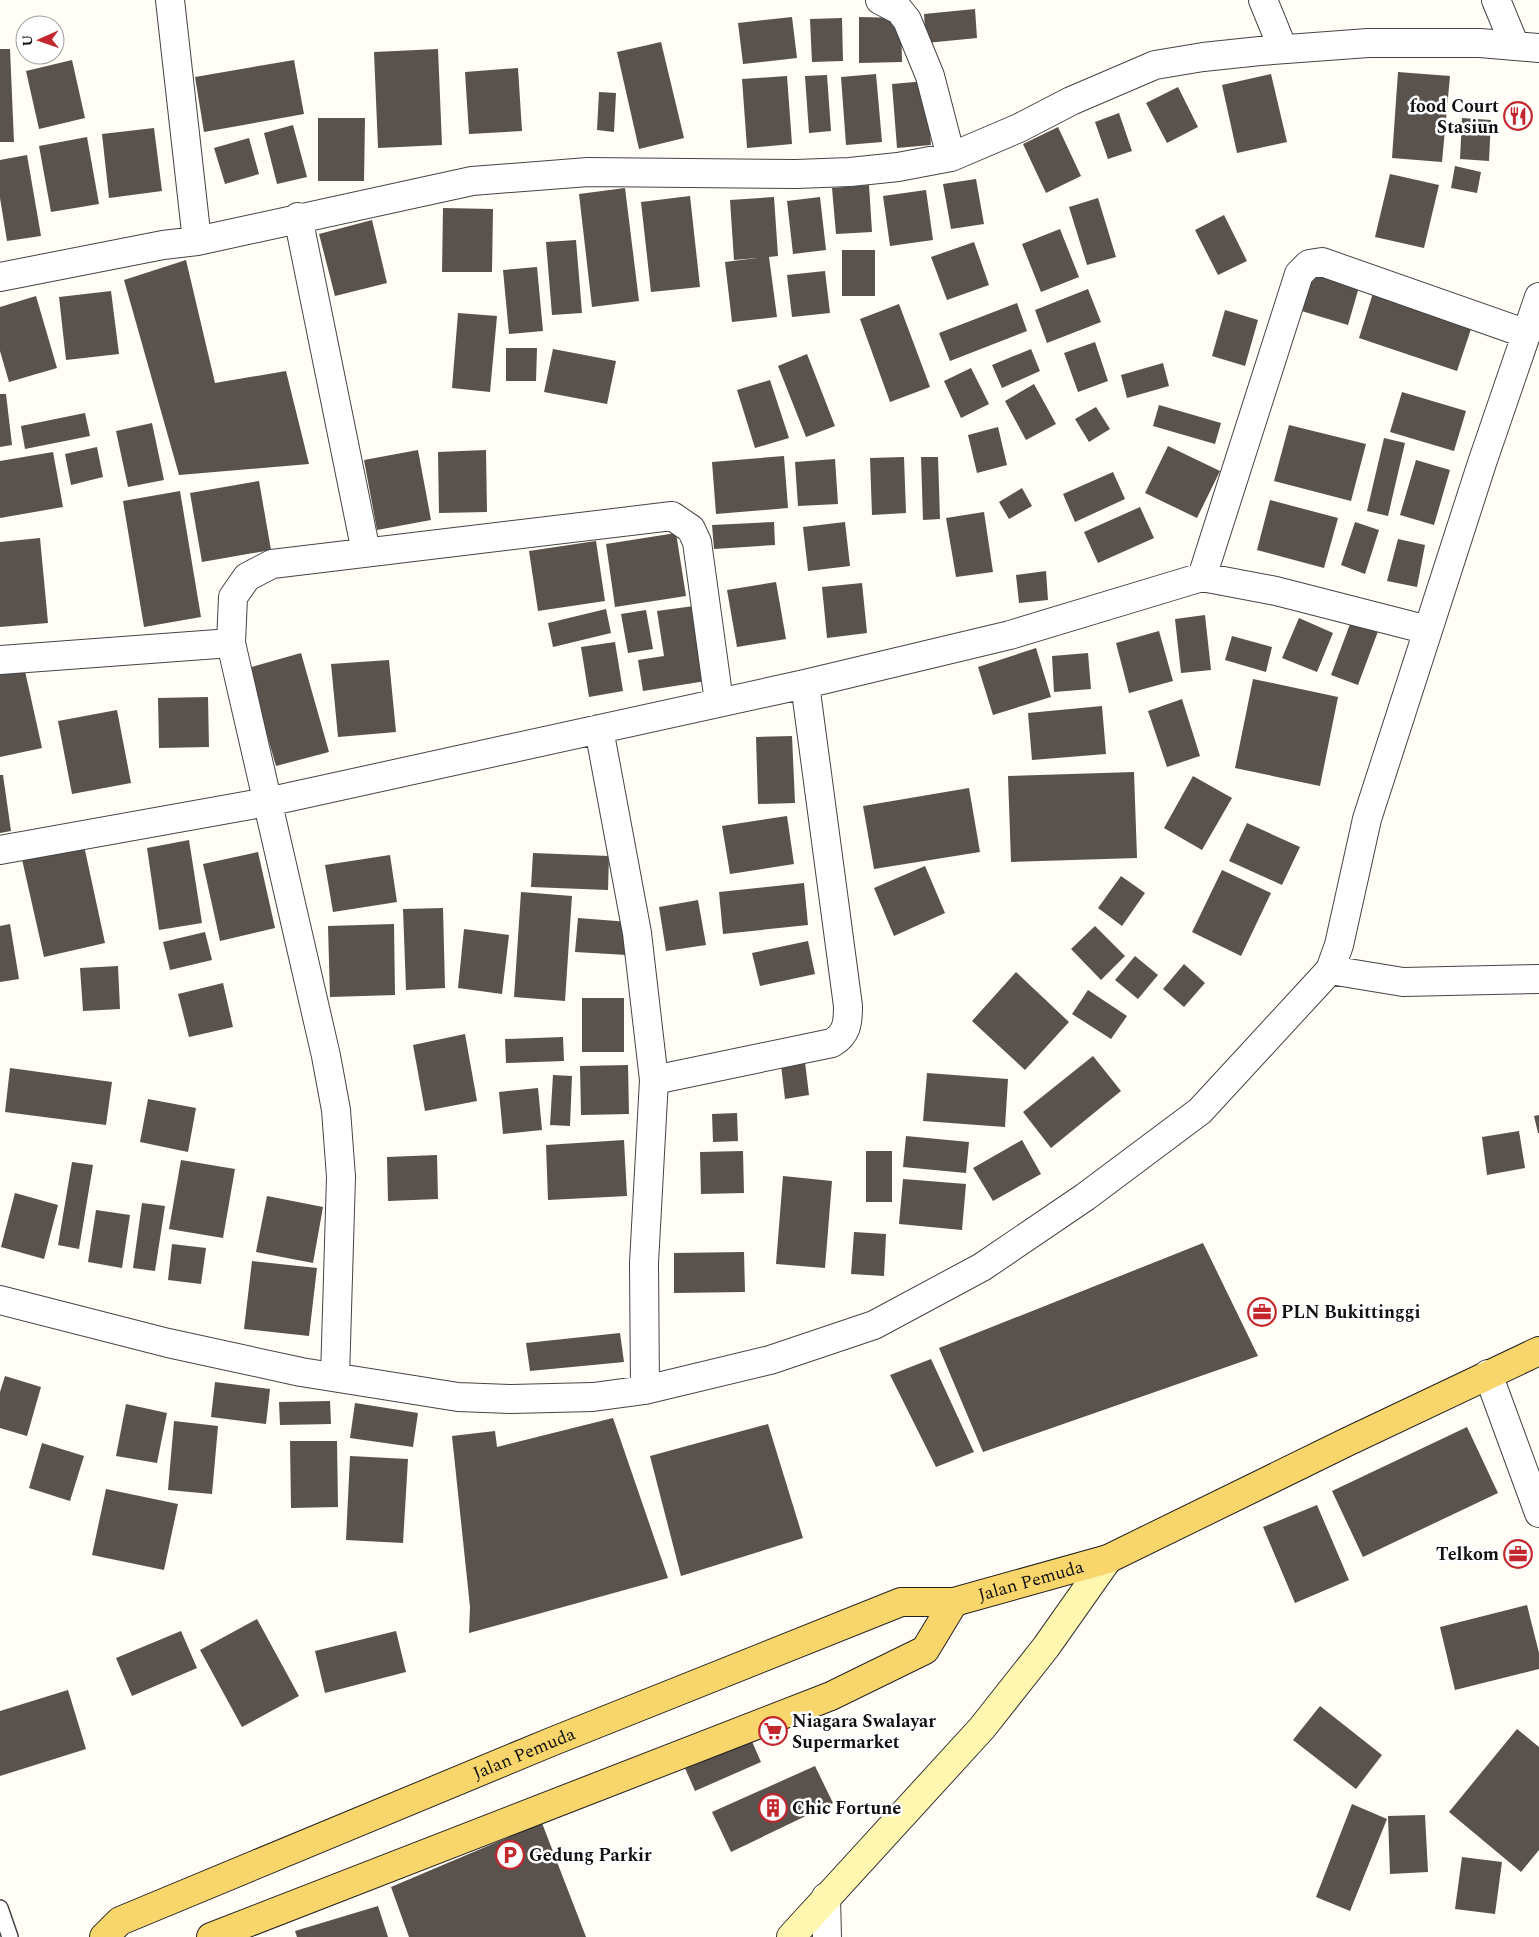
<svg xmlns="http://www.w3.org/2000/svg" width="1539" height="1937" viewBox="0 0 1539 1937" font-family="Spectral,serif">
<rect width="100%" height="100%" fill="#fffdf5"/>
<!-- building -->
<path fill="#5a524d" d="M975,9L977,38L926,43L924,14Z
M792,17L797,58L743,64L738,23Z
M859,17L901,18L902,62L859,63Z
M842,18L843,61L812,62L810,19Z
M661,42L684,138L639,149L617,52Z
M0,49H10L14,142H0Z
M438,49L442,145L378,148L374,52Z
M72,60L85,118L39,129L26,71Z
M294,60L304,114L204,132L195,77Z
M518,68L522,131L469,134L465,72Z
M1398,72L1450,76L1442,162L1392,158Z
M876,74L882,142L846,145L841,77Z
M1271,74L1287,142L1237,153L1222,85Z
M827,75L831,131L809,133L805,76Z
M787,76L792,144L747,148L742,79Z
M926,81L931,145L897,148L892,84Z
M1178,87L1198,127L1167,143L1146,103Z
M599,92L616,93L614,132L597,130Z
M1119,113L1132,151L1108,159L1095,122Z
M318,118H365L364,181H318Z
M1462,118L1491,120L1489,161L1460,159Z
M293,125L307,177L277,184L264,133Z
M1058,127L1081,176L1046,193L1023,144Z
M154,128L162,191L109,198L102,134Z
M87,137L99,204L51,212L39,146Z
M249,138L259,174L225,184L214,148Z
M27,155L41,236L7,241L0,198V160Z
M1455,166L1481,172L1477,193L1451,188Z
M1390,174L1439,185L1424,248L1375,237Z
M976,179L984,224L951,229L943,184Z
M869,185L872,232L836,234L832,188Z
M625,188L639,301L592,307L579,194Z
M926,190L933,240L890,246L883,196Z
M690,196L700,287L651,292L641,202Z
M774,197L778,256L769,257L777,317L732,322L725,262L757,258L734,260L730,200Z
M820,197L826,250L793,254L787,201Z
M1098,198L1116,257L1087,265L1069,207Z
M443,208L493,209L492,272H442Z
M1224,215L1247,261L1218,275L1195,230Z
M372,220L387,283L335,296L319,234Z
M1060,229L1079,277L1041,292L1022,244Z
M576,240L582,313L552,315L546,242Z
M974,242L989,285L947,300L931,257Z
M842,250H875V296H842Z
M186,260L215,383L286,371L309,464L179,475L124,280Z
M537,267L543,331L509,334L503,270Z
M825,271L830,313L792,317L787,275Z
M1306,271L1359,287L1348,325L1295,309Z
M1088,289L1101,322L1047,343L1035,310Z
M111,291L119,354L66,360L59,297Z
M1373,293L1472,326L1457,371L1359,338Z
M36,296L57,368L9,382L0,351V307Z
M1017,303L1027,331L950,361L939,333Z
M899,304L930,387L890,402L860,319Z
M1225,310L1258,320L1245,366L1212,356Z
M458,313L497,316L490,392L452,388Z
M1095,342L1108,381L1078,392L1064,353Z
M506,348H537L536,381H506Z
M553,349L616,361L607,404L544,392Z
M1031,349L1040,371L1002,388L992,365Z
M807,354L835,426L806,437L778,366Z
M1163,363L1169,386L1127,398L1121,375Z
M971,368L989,404L961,418L944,381Z
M770,380L789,438L755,448L737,390Z
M1034,384L1056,424L1026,440L1005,401Z
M1402,392L1466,411L1454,451L1390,432Z
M0,394H6L12,445L0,447Z
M1159,405L1221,423L1215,444L1153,426Z
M1096,407L1110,429L1089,442L1075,419Z
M85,413L90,436L25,449L21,426Z
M152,423L164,480L128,487L116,431Z
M1289,425L1366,444L1351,501L1274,481Z
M998,427L1007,465L977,473L968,435Z
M1384,438L1405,443L1388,516L1367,511Z
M1168,446L1220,471L1197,518L1145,493Z
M97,447L103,477L71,485L65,454Z
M418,450L431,520L377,530L364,460Z
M486,450L487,512L439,513L438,452Z
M53,452L63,507L0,518V461Z
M784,456L788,508L716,514L712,462Z
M904,457L906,513L872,515L870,458Z
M921,457H938L940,519L923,520Z
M835,459L838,504L798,506L795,462Z
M1416,460L1450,470L1434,525L1400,515Z
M1113,472L1125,499L1075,522L1063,494Z
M259,481L271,550L202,562L190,493Z
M1022,488L1032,506L1009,519L999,502Z
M180,491L201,617L144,627L123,501Z
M1270,500L1338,518L1324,568L1257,550Z
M1140,507L1154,538L1098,563L1084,532Z
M984,512L993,572L956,577L946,518Z
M774,522L775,545L714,549L712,525Z
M845,522L850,566L808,571L803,527Z
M1355,522L1379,530L1365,574L1341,565Z
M676,533L686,596L615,607L606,544Z
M40,538L48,623L0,627V542Z
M1398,539L1425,545L1417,587L1387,581Z
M596,541L605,601L538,611L529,551Z
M1046,571L1048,600L1019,603L1016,575Z
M776,582L786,639L737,647L727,590Z
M862,583L867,633L827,638L822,587Z
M694,606L706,681L643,691L638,660L664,656L657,611Z
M606,609L611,633L553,647L548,623Z
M646,610L653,649L628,653L621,614Z
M1205,615L1211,670L1181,673L1175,619Z
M1353,616L1380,626L1358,685L1331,675Z
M1299,618L1333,633L1317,672L1282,658Z
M1159,631L1173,681L1129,693L1116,643Z
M1232,636L1272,647L1266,672L1225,660Z
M615,642L623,691L589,697L581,647Z
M1036,648L1051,697L993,715L978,667Z
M301,653L329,752L276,766L248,668Z
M1088,653L1091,689L1054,692L1052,656Z
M389,660L396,732L338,737L331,664Z
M23,662L42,748L0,757V667Z
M1253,679L1338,697L1320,786L1235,768Z
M208,697L209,747L159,748L158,698Z
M1182,699L1200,756L1167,767L1148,711Z
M1102,706L1106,754L1032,760L1028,713Z
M117,710L131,783L72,794L58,721Z
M792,736L795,803L758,804L756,737Z
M1134,772L1137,858L1011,862L1008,776Z
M0,775H3L11,831L0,833Z
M1193,776L1232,798L1202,850L1164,828Z
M969,788L980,852L874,869L863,806Z
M787,816L794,864L730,874L722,826Z
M1247,823L1300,847L1282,885L1229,861Z
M189,840L202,923L159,930L147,848Z
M83,841L105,943L44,957L21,855Z
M258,852L275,928L220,941L203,864Z
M533,853L609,856L608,890L531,887Z
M390,855L397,902L333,912L325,865Z
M925,866L945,913L894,936L874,888Z
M1222,870L1271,893L1241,956L1192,932Z
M1121,876L1145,893L1122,926L1098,908Z
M804,883L808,925L723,934L719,892Z
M521,892L572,896L565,1001L514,997Z
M698,900L706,945L666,951L659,907Z
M443,908L445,988L406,990L403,909Z
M578,918L629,922L627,955L575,952Z
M10,924L19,979L0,982V926Z
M394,924L395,995L330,997L328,926Z
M1095,926L1125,956L1101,980L1071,949Z
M464,929L509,935L502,994L458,988Z
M205,932L212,960L170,970L163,942Z
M808,941L815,974L760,986L752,953Z
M1135,956L1158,975L1138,999L1115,980Z
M1184,964L1205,983L1184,1007L1163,989Z
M118,966L120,1009L83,1011L80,968Z
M1016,972L1069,1022L1025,1070L972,1021Z
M223,983L233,1027L189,1037L178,994Z
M1088,990L1127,1016L1111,1039L1072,1014Z
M582,998H624V1052H582Z
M465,1034L477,1101L425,1111L413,1045Z
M563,1037L564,1061L506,1063L505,1039Z
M1093,1056L1121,1091L1051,1148L1023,1112Z
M805,1062L809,1095L785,1099L781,1065Z
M628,1065L629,1114L581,1115L580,1066Z
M10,1068L112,1082L106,1125L5,1112Z
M927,1073L1008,1079L1005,1127L923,1121Z
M553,1075L572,1076L570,1126L550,1125Z
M538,1088L542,1130L503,1134L499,1092Z
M148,1099L196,1108L188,1152L140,1142Z
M737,1113L738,1141L713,1142L712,1114Z
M1539,1115V1133H1538L1534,1116Z
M1519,1131L1525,1168L1487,1175L1482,1137Z
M906,1136L969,1142L966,1173L903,1167Z
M624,1140L627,1196L548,1200L546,1145Z
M1022,1140L1041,1174L993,1201L973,1168Z
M743,1151L744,1193L701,1194L700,1152Z
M866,1151H892V1202H866Z
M437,1155L438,1199L388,1201L387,1157Z
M181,1160L235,1169L223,1238L169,1229Z
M72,1162L93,1165L79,1249L58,1245Z
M783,1176L832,1181L825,1268L776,1264Z
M903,1179L966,1184L962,1230L899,1224Z
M15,1193L58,1205L44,1259L1,1247Z
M267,1196L323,1207L313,1263L256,1252Z
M142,1203L165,1206L155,1271L133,1268Z
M96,1210L130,1215L122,1268L88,1262Z
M854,1232L886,1234L884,1276L851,1274Z
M1203,1243L1258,1356L983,1452L939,1348Z
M172,1244L206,1248L201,1284L168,1280Z
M744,1252L745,1292L674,1293V1253Z
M252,1261L317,1268L309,1336L244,1329Z
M620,1333L624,1362L530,1371L526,1343Z
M931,1359L974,1452L936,1467L890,1375Z
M5,1376L41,1387L27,1436L0,1428V1392Z
M215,1382L270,1389L266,1424L211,1417Z
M330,1401L331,1424L280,1425L279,1402Z
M355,1403L418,1413L413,1447L350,1438Z
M126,1404L167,1413L157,1463L116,1456Z
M613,1418L668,1578L469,1633L470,1607L452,1436L495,1431L497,1447Z
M174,1421L218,1426L212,1494L168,1490Z
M768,1424L803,1538L681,1576L650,1456Z
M1467,1427L1498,1493L1363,1557L1332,1491Z
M290,1441H337L338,1507L291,1508Z
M42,1443L84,1456L70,1501L29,1488Z
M350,1456L408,1459L403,1543L346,1540Z
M106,1489L178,1504L164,1570L92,1555Z
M1317,1505L1349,1580L1295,1603L1263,1527Z
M1527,1605L1539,1653V1669L1455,1690L1440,1627Z
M257,1619L299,1696L242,1727L200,1650Z
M181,1631L197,1668L132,1696L116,1658Z
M396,1631L406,1672L325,1693L315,1651Z
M68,1690L86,1749L0,1776V1711Z
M1320,1706L1382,1755L1356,1789L1293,1740Z
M1517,1729L1539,1747V1850L1521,1872L1449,1812Z
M747,1730L761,1762L695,1791L681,1759Z
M815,1766L833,1803L731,1852L712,1812Z
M1352,1804L1387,1819L1350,1911L1316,1897Z
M1425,1815L1428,1872L1390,1874L1388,1816Z
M542,1823L586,1937H409L391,1887Z
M1462,1857L1502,1862L1495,1914L1455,1909Z
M378,1906L388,1937H297L295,1931Z"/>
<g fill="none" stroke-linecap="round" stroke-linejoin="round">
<defs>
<path id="service" d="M0,1908L10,1937"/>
<path id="minor" d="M170,0L197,241
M880,0L899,10L907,20L930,76L951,157
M1263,0L1283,49
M1496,0L1515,46
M298,217L366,552
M0,277L163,245L197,241L472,181L588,172L796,174L850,172L898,167L951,157L1019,128L1071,101L1155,65L1203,57L1260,51L1368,43H1480L1539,48
M1202,577L1299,274L1309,264L1322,262L1527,334
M0,660L231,643
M599,729L637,933L654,1080L644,1263L645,1390
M0,850L267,802L805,684L1010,635L1202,577L1276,591L1428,630
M1330,970L1403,982L1539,979
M654,1080L832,1043C847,1034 848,1023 848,1006L805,684
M0,1300L168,1343L301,1372L458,1397L511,1399L593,1397L645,1390L770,1360L874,1325L982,1267L1085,1197L1200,1111L1330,970L1339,945L1367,819L1482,463L1539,297
M1488,1374L1539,1513
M335,1377L341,1177L336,1110L326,1056L231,643L233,597L247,577L272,564L672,516L691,529L697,542L719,702
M826,1897L827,1937"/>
<path id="secondary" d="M791,1937L982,1728L1046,1647L1108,1559"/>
<g id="primary">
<path id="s1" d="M104,1937L120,1921L551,1742L901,1602H954L1108,1559L1347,1442L1539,1351"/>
<path d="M211,1937L831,1696L925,1650L954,1602"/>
</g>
</defs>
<!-- service casing -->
<use href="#service" stroke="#444" stroke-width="18"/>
<!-- minor casing -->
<use href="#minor" stroke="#444" stroke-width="30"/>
<!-- secondary casing -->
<use href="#secondary" stroke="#333" stroke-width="30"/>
<!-- primary casing -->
<use href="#primary" stroke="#222" stroke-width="30"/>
<!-- service -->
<use href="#service" stroke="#fff" stroke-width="15"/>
<!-- minor -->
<use href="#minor" stroke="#fff" stroke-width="28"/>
<!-- secondary -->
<use href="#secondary" stroke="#fff6b0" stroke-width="28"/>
<!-- primary -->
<use href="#primary" stroke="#f9d66b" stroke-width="28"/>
</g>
<!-- icons -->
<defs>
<symbol id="restaurant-ring" viewBox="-11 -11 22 22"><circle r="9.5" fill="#fff" stroke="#c4262e" stroke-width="1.5"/><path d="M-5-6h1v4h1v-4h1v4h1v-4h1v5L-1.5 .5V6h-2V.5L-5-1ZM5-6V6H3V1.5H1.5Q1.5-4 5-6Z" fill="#c4262e"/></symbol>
<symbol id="office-ring" viewBox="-11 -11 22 22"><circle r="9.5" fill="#fff" stroke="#c4262e" stroke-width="1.5"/><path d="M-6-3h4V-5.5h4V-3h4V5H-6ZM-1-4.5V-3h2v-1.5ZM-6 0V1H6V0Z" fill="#c4262e"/></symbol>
<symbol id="supermarket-ring" viewBox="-11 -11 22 22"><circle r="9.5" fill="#fff" stroke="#c4262e" stroke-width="1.5"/><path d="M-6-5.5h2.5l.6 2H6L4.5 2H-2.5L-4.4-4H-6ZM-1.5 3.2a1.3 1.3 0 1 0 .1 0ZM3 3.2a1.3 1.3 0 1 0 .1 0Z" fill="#c4262e"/></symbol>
<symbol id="building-ring" viewBox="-11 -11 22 22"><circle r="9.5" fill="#fff" stroke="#c4262e" stroke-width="1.5"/><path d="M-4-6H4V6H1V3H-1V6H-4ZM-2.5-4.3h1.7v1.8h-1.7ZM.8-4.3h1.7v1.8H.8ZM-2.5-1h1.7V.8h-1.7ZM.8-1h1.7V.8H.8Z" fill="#c4262e"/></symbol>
<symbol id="parking-ring" viewBox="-11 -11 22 22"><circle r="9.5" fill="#fff" stroke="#c4262e" stroke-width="1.5"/><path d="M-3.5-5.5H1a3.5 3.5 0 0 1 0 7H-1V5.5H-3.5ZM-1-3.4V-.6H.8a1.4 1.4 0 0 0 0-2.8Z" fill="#c4262e"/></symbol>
</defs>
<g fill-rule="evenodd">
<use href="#restaurant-ring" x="1502" y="100" width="32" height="32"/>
<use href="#office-ring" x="1246" y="1296" width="32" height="32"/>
<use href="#office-ring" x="1502" y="1538" width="32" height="32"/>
<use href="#supermarket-ring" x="757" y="1715" width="32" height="32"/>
<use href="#building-ring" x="757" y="1792" width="32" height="32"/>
<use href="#parking-ring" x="494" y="1839" width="32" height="32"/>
</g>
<g text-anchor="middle" stroke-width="5" stroke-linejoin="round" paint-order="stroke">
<!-- poi labels -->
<g font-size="18" font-weight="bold" fill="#111" stroke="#fff" text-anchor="start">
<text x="1499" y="112" text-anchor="end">food Court<tspan x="1499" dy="21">Stasiun</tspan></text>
<text x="1281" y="1318">PLN Bukittinggi</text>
<text x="1499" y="1560" text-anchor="end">Telkom</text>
<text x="792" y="1727">Niagara Swalayar<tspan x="792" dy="21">Supermarket</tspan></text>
<text x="792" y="1814">Chic Fortune</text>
<text x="529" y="1861">Gedung Parkir</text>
</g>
<!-- street labels -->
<g font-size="18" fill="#111" stroke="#fff">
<text dy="6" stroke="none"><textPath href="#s1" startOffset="999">Jalan Pemuda</textPath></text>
<text dy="6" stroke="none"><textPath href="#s1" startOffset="460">Jalan Pemuda</textPath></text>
</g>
</g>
<!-- north arrow -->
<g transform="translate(40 40) rotate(268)"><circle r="24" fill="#ffffff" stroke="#a0a0a0"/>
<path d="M0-4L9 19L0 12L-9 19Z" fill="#c4262e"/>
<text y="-8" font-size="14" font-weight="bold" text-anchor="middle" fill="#111111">U</text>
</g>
</svg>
